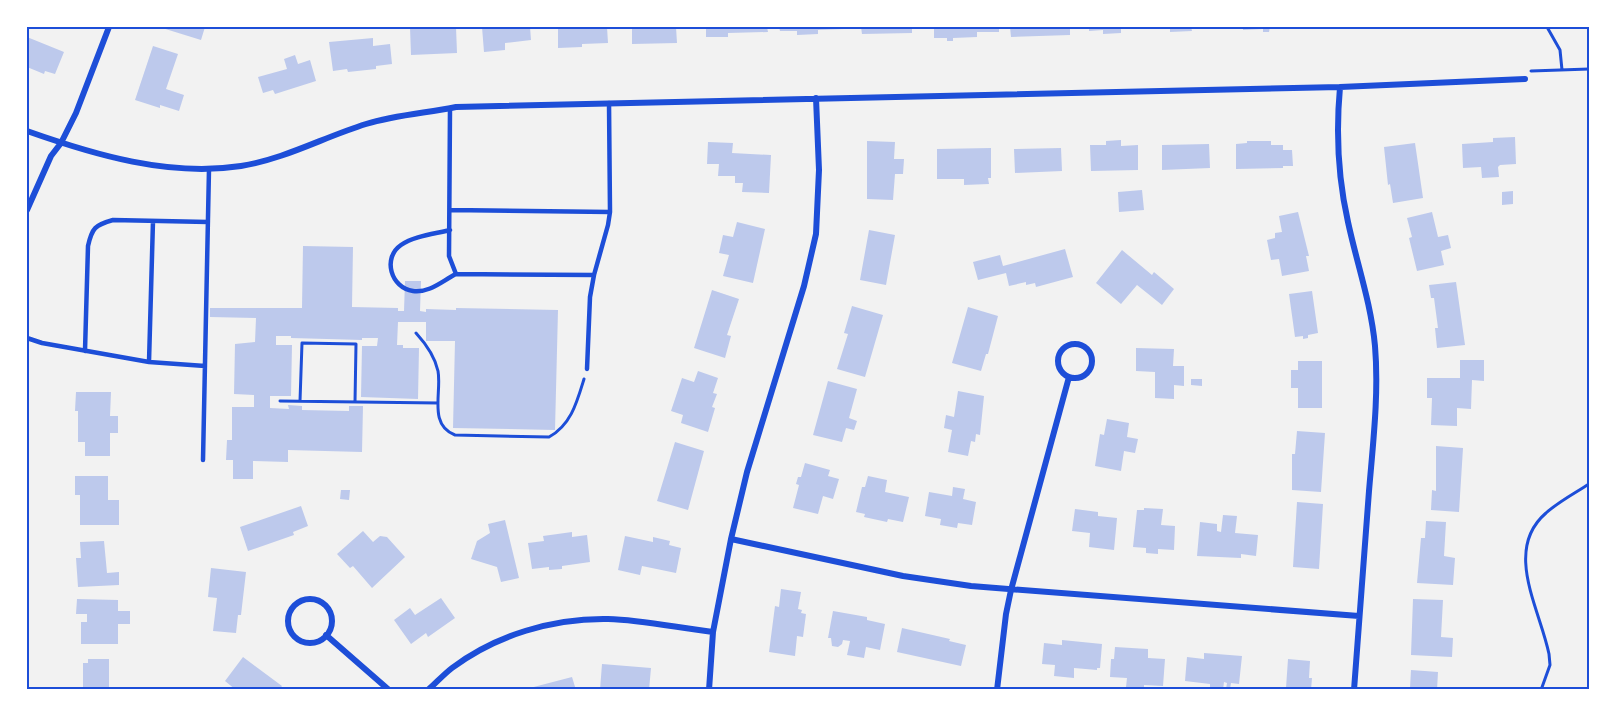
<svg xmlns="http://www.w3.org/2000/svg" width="1616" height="717" viewBox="0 0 1616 717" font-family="Quicksand,sans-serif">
<rect width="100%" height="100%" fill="#f2f2f2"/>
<!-- building -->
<path fill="#bdc9ec" d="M159,27H205L201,40Z
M410,27H456L457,53L411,55Z
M482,27H530L531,40L505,43V50L484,52Z
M558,27H607L608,43L582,44V47L558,48Z
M632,27H676L677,43L632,44Z
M706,27H767L768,32L728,33V37H706Z
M779,27H844V29L818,30V34L797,35V31H780Z
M861,27H912V33L862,34Z
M934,27H999V32H977V37L953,38V41H947V38H934Z
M1010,27H1070V35L1011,37Z
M1089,27H1121V33L1103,34V30L1089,31Z
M1170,27H1191L1192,31L1170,32Z
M1243,27H1270L1269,32H1263V29L1243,30Z
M27,37L64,52L55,74L45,71L44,74L27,67Z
M373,38V46L390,44L392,64L376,66V69L348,72L347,69L333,71L329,42Z
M153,46L178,54L166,89L184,95L179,111L160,105V108L135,100Z
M295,55L298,64L310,60L316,81L275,94L273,90L263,93L258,77L287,69L284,59Z
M1515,137L1516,164L1500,165L1498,167L1499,177L1482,178L1481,167L1463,168L1462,144L1493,142V138Z
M1121,140V146L1138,145V170L1091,171L1090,145H1106V141Z
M867,141L895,142L894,159H904L903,174H895L893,200L867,199Z
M1247,141H1271V145H1283V150H1292L1293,166H1283V168L1236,169V144L1247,143Z
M708,142L733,143L732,153L771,155L769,193L742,192L743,183H735V176H718L719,164H707Z
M1415,143L1423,198L1393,203L1390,184L1388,185L1384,147Z
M1209,144L1210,168L1162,170V145Z
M991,148V178H988L989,184L964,185V179H937V149Z
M1061,148L1062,171L1015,173L1014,149Z
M1142,190L1144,210L1119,212L1118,192Z
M1513,191V204L1502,205V192Z
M1298,212L1309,256H1306L1309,271L1282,276L1279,259L1271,260L1267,240L1275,238V233L1282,232L1279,216Z
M1432,212L1438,237L1448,235L1451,248L1441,251L1444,265L1417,271L1409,238L1412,237L1407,218Z
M737,222L765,229L753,283L723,276L729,255L719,253L723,235L733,237Z
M869,230L895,235L886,285L860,280Z
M303,246L353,247L352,307L398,308V311H404L405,281H421L420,311L426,312V309L456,310V308L558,310L555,430L453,428L455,341H426V322H398L397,345H403V348H419L418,399L361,397L362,346H377L378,338H362V340L291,338V336H276V345H292L291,396H270V408L289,409L288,405L302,406V410L349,411V406H363L362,452L288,450V462L253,461V479H233V460H226L227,440H232V407H254V395L234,394L235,344L255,342L256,318L210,317V308H302Z
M1065,249L1073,277L1036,287L1035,283L1026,285V282L1009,286L1006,273L978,280L973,262L1000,255L1003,266Z
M1122,250L1152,275L1154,272L1174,289L1162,305L1137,285L1121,304L1096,283Z
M1456,282L1465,345L1437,348L1435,328H1438L1434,298H1431L1429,285Z
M712,290L739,299L727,335L731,336L725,358L694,348Z
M1312,291L1318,333L1308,335V338L1303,339V336L1295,337L1289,294Z
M852,306L883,315L865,377L837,369L848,334L844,333Z
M968,307L998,316L988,354H986L981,371L952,363Z
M1136,348L1174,349L1173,366H1184V386L1174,385V399L1155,398V372L1136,371Z
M1460,360H1484V381L1472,380L1471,409L1457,408V426L1431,425L1432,398H1427V378H1460Z
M1298,361H1322V408H1298V388H1291V370H1298Z
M698,371L718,378L713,393L717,394L712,407L715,408L708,432L681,423L683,415L671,411L682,378L694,382Z
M1191,379H1202V386L1191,385Z
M828,381L857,389L849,418L857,421L854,430L846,428L842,442L813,435Z
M958,391L984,396L980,435L976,434L975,442L971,441L968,456L948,452L952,430L944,428L946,415L954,417Z
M76,392H111L110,416H118V433H110V456H85V442H78V411H75Z
M1107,419L1129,423L1127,437L1138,439L1135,453L1124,451L1121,471L1095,466L1100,434L1104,435Z
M1297,431L1325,433L1321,492L1292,490V454H1295Z
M675,442L704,451L688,510L657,501Z
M1436,446L1463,448L1459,512L1431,510L1432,490L1436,491Z
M805,463L830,470L828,476L839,479L833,499L823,496L818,514L793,508L799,485L796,484L798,477H801Z
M75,476H108V500H119V525H80V495H75Z
M868,476L887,480L885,492L909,497L903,522L888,519L887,522L864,517L865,514L856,512L862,487H865Z
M953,487L965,489L963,499L976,502L972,525L958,523L957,528L940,525L941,519L925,516L929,492L952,496Z
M341,490H350L349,500L340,499Z
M1297,502L1323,504L1319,569L1293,567Z
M301,506L308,526L293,532L294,535L248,551L240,527Z
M1144,508L1163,509L1161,525L1175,526L1174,550L1158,549V554L1146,553V548L1133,547L1137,510H1144Z
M1075,509L1098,512V516L1117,518L1114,550L1089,547L1090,533L1072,531Z
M1223,515L1237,516L1235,533L1258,535L1256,556L1241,554V558L1197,556L1200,522L1217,524V531L1221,532Z
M505,520L519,578L501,582L497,567L471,559L477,541L490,533L488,524Z
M1426,521L1446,522L1444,556L1455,558L1453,585L1417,583L1421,538H1425Z
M363,531L373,542L380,536L387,537L405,557L372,588L353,566L350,568L337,554Z
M572,532V537L587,535L590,562L562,566V569L549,570V567L532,569L528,543L544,541L543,536Z
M625,536L653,542V537L670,541L669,545L681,548L676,573L642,566L640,575L618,570Z
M104,541L107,573L119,572V585L78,587L76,558H81L80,542Z
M211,568L246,572L241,615H238L236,633L213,631L217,598L208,597Z
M781,589L801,592L798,609L802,610L801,613L806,614L803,637L797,636L795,656L769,652L775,606L779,607Z
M441,598L455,618L428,637L426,633L411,644L394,620L410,608L415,615Z
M77,599L118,600V611H130V624H118V644H81V622H87V614H76Z
M1413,599L1443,600L1441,637L1453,638L1452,657L1411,655Z
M833,611L867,617V620L885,624L880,650L866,647L864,658L847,655L850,641L843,640L842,644L838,647L832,646L831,638H828Z
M902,628L950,639L949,641L966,645L961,666L897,652Z
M1062,640L1102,644L1100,668H1097V670L1074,668V678L1054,676L1055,665L1042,664L1044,643L1062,645Z
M1115,647L1148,649V658L1165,659L1163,686L1144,685V688L1126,687L1127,678L1110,677L1111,659H1114Z
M1204,653L1242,656L1239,684L1231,683L1230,689H1226L1227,683L1224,682L1223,690H1210V684L1185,681L1187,657L1204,659Z
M243,657L282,686L279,690H236L225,681Z
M88,659H109V690H83V663H88Z
M1288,659L1310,661L1309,678H1312L1311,690H1278L1279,687L1286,688Z
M602,664L651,668L649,690H600Z
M1411,670L1438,672L1437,690L1410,688Z
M572,677L576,690H527L526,689Z"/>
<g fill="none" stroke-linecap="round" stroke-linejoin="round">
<!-- path -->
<path stroke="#1d4ed8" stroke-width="3" d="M1547,27L1560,50L1562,70
M1531,71L1589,69
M416,333C426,344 435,357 438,371C442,392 428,425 455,435L549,437C571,425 577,402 584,379
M280,401L438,403
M300,401L302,343L356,344L355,402
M1541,690L1550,665L1549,654C1540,609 1503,550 1546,513C1558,502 1575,493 1589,484"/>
<!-- service -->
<path stroke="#1d4ed8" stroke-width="4.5" d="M450,108L449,256L456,274L594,275L608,225L610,212L609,103
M450,210L610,212
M450,230C434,234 414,236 401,245C382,258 391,288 413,291C430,293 442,281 456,274
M27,338L42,343L149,362L205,366
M85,351L88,246C92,228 95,225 113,220L208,222
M149,362L153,221
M587,369L590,297L594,275
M203,460L209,169"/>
<!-- minor -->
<path stroke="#1d4ed8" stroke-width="6" d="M1340,87C1336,131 1338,178 1348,222C1357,264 1371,303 1375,346C1379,394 1373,443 1369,491C1364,557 1359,624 1354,690
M27,131C95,155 169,177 241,166C285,159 324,137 366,124C395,115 426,113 456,107L1340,87L1525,79
M27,210L51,156L61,143L76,113L109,27
M1058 361a17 17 0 1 1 34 0a17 17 0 1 1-34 0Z
M731,539L903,576L971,586L1359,616
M288 621a22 22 0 1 1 44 0a22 22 0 1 1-44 0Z
M326,635L389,690
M428,690C436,683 443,675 452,668C496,635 553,618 608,619C643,620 678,628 713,632
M709,690L713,632L731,539L747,472L804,286L816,234L819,170L816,98
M997,690L1006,614L1011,590L1069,377"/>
</g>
<!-- border -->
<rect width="1616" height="717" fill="none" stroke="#ffffff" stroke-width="57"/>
<rect x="28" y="28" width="1560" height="660" fill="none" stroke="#1d4ed8" stroke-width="2"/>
</svg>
